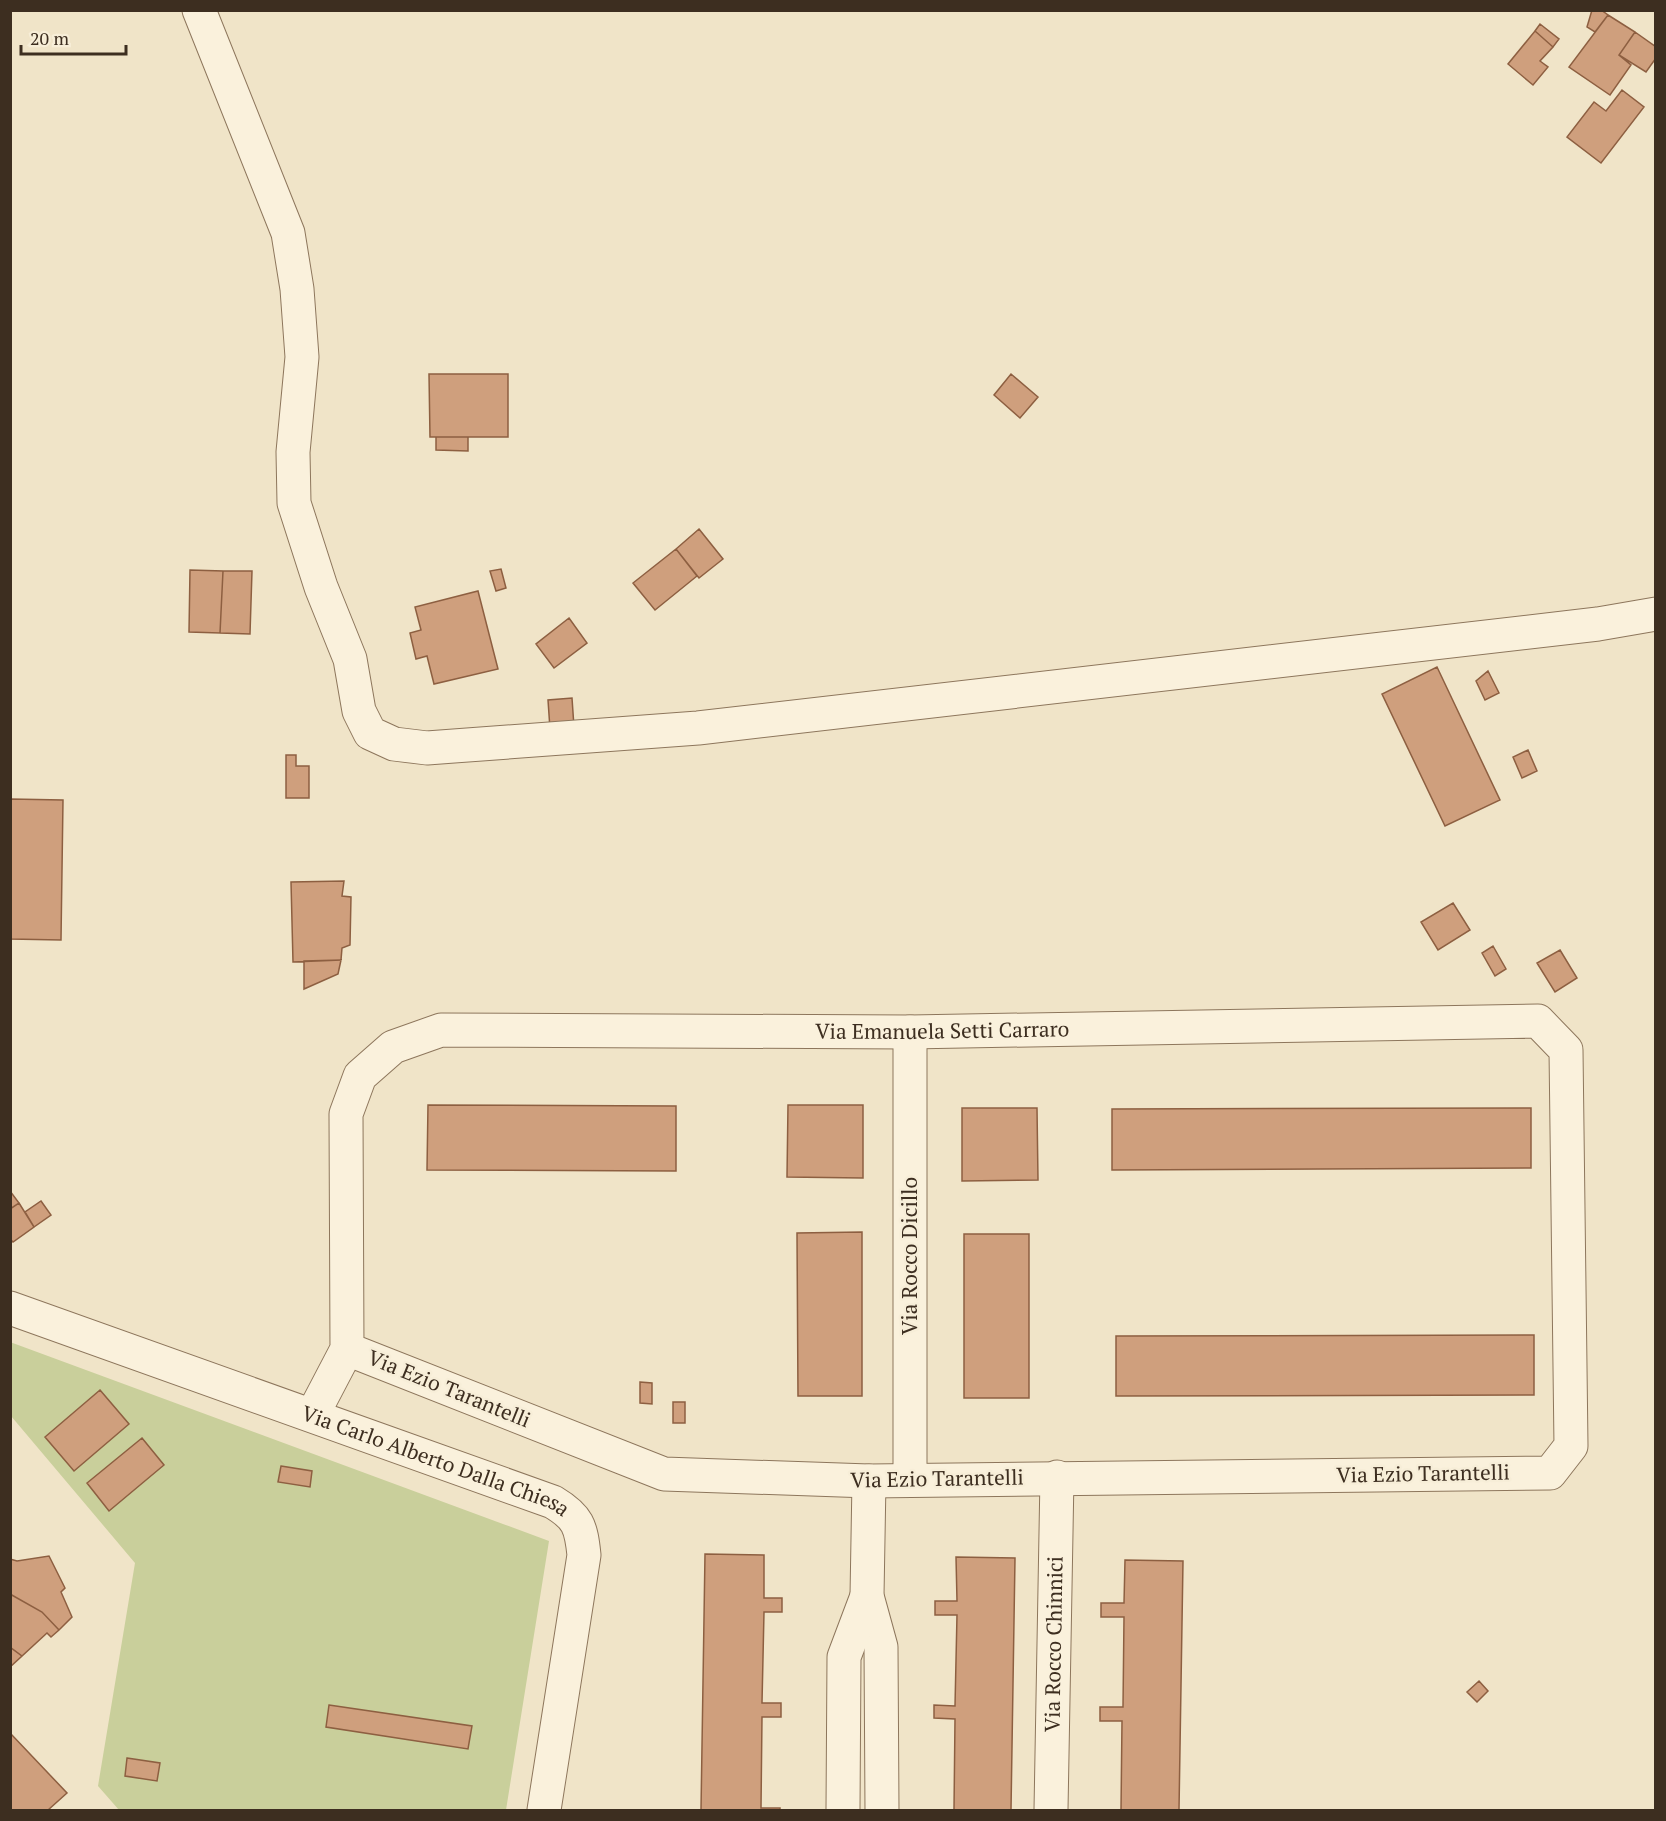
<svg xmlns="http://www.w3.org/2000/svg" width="1666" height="1821" viewBox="0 0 1666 1821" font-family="'PT Serif',serif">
<rect width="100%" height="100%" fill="#f0e4c8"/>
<!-- green -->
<path fill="#c9cf9b" d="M10,1342L549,1541L506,1810H119L98,1786L135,1563L11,1416Z"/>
<!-- building -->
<path fill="#cf9f7d" stroke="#8d5f41" stroke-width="1.5" d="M1592,10H1601L1608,15L1595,32L1587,27Z
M1608,15L1635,32L1619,55L1631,65L1610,95L1569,67Z
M1540,24L1559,39L1553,47L1535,31Z
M1535,31L1553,47L1540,61L1548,67L1533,85L1508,64Z
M1635,32L1656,47V58L1646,72L1619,55Z
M1622,90L1644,107L1601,163L1567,137L1594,102L1606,111Z
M429,374H508V437H430Z
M1011,374L1038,397L1020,418L994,395Z
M436,437H468V451L436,450Z
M699,529L723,559L699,578L676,549Z
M676,549L697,576L655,610L633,583Z
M501,569L506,588L496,591L490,571Z
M190,570L223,571L220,633L189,632Z
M223,571H252L250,634L220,633Z
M478,591L498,669L434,684L427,656L416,659L410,633L421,630L415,607Z
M569,618L587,643L554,668L536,644Z
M1437,667L1500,800L1445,826L1382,694Z
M1488,671L1499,693L1485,700L1476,681Z
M572,698L574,727L550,729L548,700Z
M1528,750L1537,771L1522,778L1513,757Z
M286,755H296V766H309V798H286Z
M10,799L63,800L61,940L10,939Z
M344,881L342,896L351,897L350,945L342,948L341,960L293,962L291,882Z
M1453,903L1470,930L1438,950L1421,922Z
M1493,946L1506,969L1495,976L1482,953Z
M1560,950L1577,978L1555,992L1537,963Z
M341,960L338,974L304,989V961Z
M428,1105L676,1106V1171L427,1170Z
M788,1105H863V1178L787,1177Z
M962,1108H1037L1038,1180L962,1181Z
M1531,1108V1168L1112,1170V1109Z
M10,1191L19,1203L10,1209Z
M41,1201L51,1215L34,1227L25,1212Z
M19,1203L34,1227L13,1242L10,1239V1209Z
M862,1232V1396H798L797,1233Z
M964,1234H1029V1398H964Z
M1534,1335V1395L1116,1396V1336Z
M640,1382L652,1383V1404L640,1403Z
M100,1390L129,1424L74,1471L45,1437Z
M673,1402H685V1423H673Z
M142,1438L164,1465L109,1511L87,1483Z
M281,1466L312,1471L310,1487L278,1482Z
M705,1554L764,1555V1598H782V1612H764L762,1703H781V1717H762L761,1808H780V1810H701Z
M49,1556L65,1588L61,1592L72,1617L59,1630L42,1612L10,1594V1559L17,1561Z
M956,1557L1015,1558L1011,1810H954L955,1719L934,1718V1705L955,1706L957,1615H935V1601H957Z
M1125,1560L1183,1561L1179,1810H1121L1122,1721H1100V1707H1123L1124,1617H1101V1603H1124Z
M10,1594L42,1612L59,1630L51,1637L47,1633L22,1656L10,1647Z
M10,1647L22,1656L10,1667Z
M1479,1681L1488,1691L1477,1702L1467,1692Z
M329,1705L472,1726L468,1749L326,1727Z
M11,1734L67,1793L48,1810H10Z
M127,1758L160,1763L157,1781L125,1776Z"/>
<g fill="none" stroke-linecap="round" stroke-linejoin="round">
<defs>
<g id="street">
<path d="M199,10L288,233L297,289L302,357L293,452L294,503L321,587L350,659L359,711L370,733L394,744L427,748L698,728L1598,624L1656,614"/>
<path id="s1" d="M10,1308L553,1502C578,1517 581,1526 584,1555L544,1810"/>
<path id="s2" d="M313,1414L347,1349L346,1114L360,1076L393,1047L441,1030L910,1032L1538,1021L1566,1050L1571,1446L1550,1473L869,1481L664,1474L347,1349"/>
<path d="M910,1480V1032"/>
<path d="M869,1481L867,1596L881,1647L882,1810"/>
<path d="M843,1810L844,1657L867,1596"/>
<path id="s3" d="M1051,1810L1057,1477"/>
</g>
</defs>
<!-- street casing -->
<use href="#street" stroke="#8d765c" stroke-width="35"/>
<!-- street -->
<use href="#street" stroke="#faf1dc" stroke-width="33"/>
</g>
<g text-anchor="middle" stroke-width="5" stroke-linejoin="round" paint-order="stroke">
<!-- street labels -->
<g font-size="21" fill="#3d2e20" stroke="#f7eed8">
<text dy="7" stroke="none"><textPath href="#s2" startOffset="945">Via Emanuela Setti Carraro</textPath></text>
<text transform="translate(910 1256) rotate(-90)" y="7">Via Rocco Dicillo</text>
<text transform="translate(449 1389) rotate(22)" y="7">Via Ezio Tarantelli</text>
<text dy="7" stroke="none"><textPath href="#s1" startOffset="452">Via Carlo Alberto Dalla Chiesa</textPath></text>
<text transform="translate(1423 1474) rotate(-1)" y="7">Via Ezio Tarantelli</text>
<text transform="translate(937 1479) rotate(-1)" y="7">Via Ezio Tarantelli</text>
<text dy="7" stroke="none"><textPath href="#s3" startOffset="166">Via Rocco Chinnici</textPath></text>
</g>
</g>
<!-- border -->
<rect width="1666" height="1821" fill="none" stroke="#3d2e20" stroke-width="24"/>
<!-- scale -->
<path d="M21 45v9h105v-9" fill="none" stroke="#3d2e20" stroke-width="3"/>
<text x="30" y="45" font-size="18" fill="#3d2e20" stroke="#f7eed8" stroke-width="4.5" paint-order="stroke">20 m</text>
</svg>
